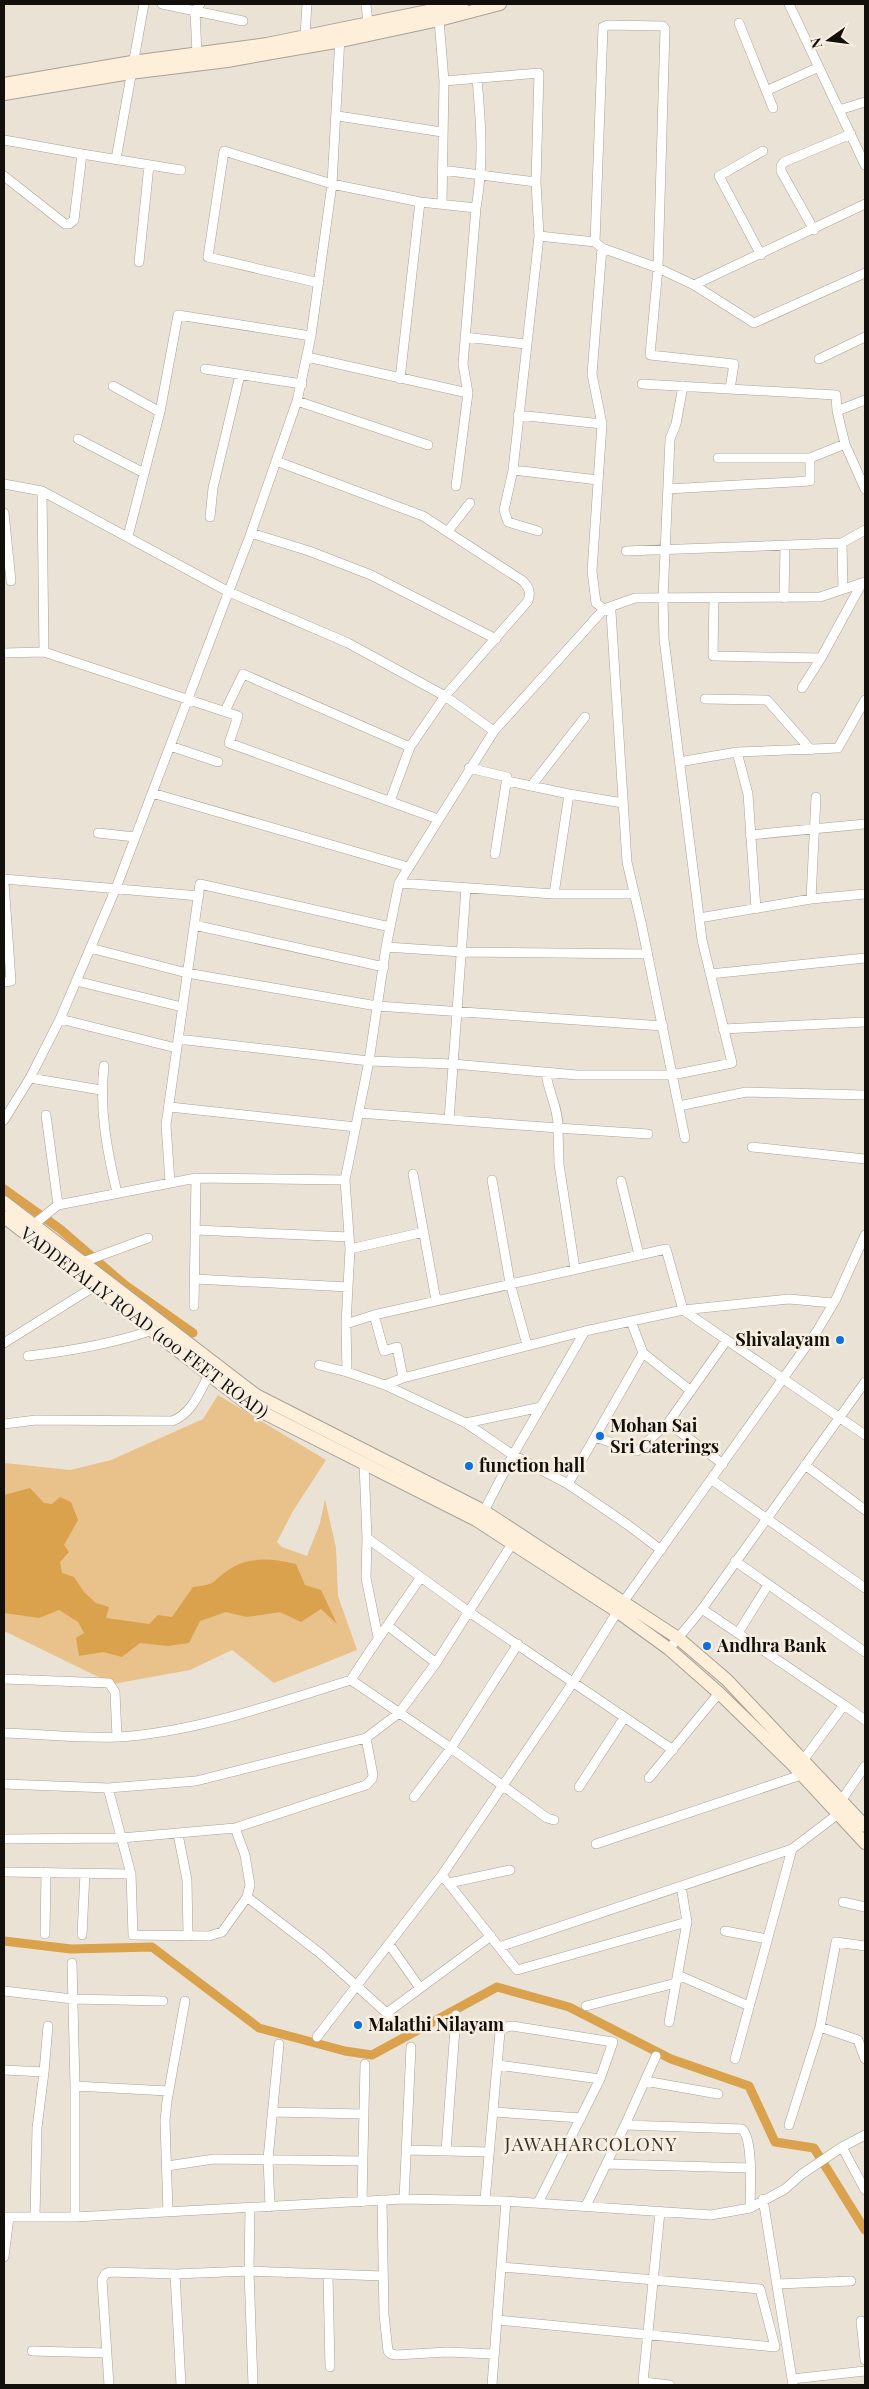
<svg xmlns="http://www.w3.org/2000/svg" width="869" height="2389" viewBox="0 0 869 2389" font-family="'Playfair Display',serif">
<rect width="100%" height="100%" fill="#ebe2d6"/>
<!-- green -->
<path fill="#e9c18b" d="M218,1395L326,1460L293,1511L277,1542L282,1547L307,1556L320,1523L325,1499L336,1548L338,1596L357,1650L274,1683L232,1650L190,1670L113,1684L4,1631V1457L5,1463L70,1470L111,1460L203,1419Z"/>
<!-- water -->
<path fill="#daa24c" d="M30,1488L44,1503L52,1504L60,1497L71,1502L78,1520L64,1545L69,1552L60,1562L62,1573L74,1577L84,1592L96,1603L109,1607L106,1618L149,1624L158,1615L172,1617L193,1587C217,1584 209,1584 227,1571C249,1555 272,1559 296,1564L305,1585L321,1590L337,1624L321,1609L301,1622L280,1612L247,1617L226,1612L200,1621L189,1643L168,1646L140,1643L122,1657L103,1652L79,1656L76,1638L84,1633L78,1622L59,1610L39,1618L4,1613V1495Z"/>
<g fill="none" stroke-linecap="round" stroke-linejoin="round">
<!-- canal -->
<path stroke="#daa24c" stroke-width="9" d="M4,1189L60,1229L125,1285L193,1333
M4,1941L71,1949L152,1947L259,2028L345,2051L372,2055L497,1987L569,2007L671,2059L749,2086L775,2142L814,2148L865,2230"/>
<defs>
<path id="street" d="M162,4L243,21
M366,4L368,24
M789,4L865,165
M439,20L444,81L442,204
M739,23L773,108
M305,36L307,4
M197,54L195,11L200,4
M766,91L819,67
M839,110L865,102
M338,116L442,132
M4,140L82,154
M116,159L144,4
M442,170L536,182L539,73L444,81
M4,176L65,224H69L74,220L82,154L181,170
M536,182L539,236L513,470L504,510L508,522L538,531
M476,208C484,162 481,124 477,78
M814,230L781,171V166L784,162L851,134
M539,236L595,242
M761,255L719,176L763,151
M139,262L149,165
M319,283L208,257L224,151L332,184L420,202L476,208L463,364L468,393L456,486
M694,285L865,204
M465,337L526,344
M307,357L468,393
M819,359L865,337
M205,369L302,384
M400,379L420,202
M642,384L836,395L837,411
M113,386L160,412
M730,389L734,364L650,355L658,268L665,29L663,26L608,25L603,27L595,242L602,248L658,268L694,285L754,323L865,273
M865,400L837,411L845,444L865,489
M297,401L428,445
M518,415L602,424
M78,439L144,473
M718,458H810
M276,461L423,516L523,581C529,588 531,592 528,601L445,696L410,747L390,801
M513,470L598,480
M4,484L42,491L229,592L348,643L445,696L494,731
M668,489L810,481V458L845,444
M42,491L44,652
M4,513L11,581
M210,517L213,488L240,375
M448,531L470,503
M251,533L309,551L371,575L496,639
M128,536L160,412L178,315L311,336
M842,543L843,589
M626,551L842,543L865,530
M714,598L713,656L821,658L802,688
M784,598L785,546
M604,609L611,612L627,862L641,922L685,1138
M604,609L635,598L820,597L865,582
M4,653L44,652L238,716L229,743L438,819
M821,658L862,583
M705,699L767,700L811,750
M225,711L243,674L410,747
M170,746L218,762
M679,762L737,752
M469,768L507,777L495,854
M507,781L569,794
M532,785L585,717
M152,793L408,867
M98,833L135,837
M750,835L865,824
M4,879L199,896
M4,882L11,981L4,982
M399,883L554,894L569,794L623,803
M554,894H635
M811,899L816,797
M756,909L748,794L737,752L838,748L865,700
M699,918L811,899L865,894
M194,925L384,967
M386,947L462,952L647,954
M90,948L187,973L377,1006L663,1026
M710,974L865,958
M76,981L182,1007
M60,1019L176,1048
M723,1029L865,1022
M178,1039L369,1061L453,1064L577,1075H672L732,1063L702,940L664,639L663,598L670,439L676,424L683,386
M104,1066C99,1110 107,1150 117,1193
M546,1073C548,1092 559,1109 558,1128L648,1134
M30,1078L101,1090
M679,1106L746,1092L865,1095
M170,1107L356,1127
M359,1113L558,1128L559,1164L575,1269
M46,1115L58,1205
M4,1120L30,1078L60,1019L116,888L251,533L297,401L311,336L332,184L340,37
M449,1120L466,888
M752,1147L865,1159
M413,1174L436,1300
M492,1180L510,1283L527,1345
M621,1181L639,1255
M170,1182L166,1125L200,884L390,927
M33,1225L58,1205L196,1178L345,1180
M196,1230L349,1237
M350,1249L424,1232
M83,1262L148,1238
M195,1279L348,1287
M194,1306L196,1178
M683,1310L865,1435
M683,1310L789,1299L833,1303
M374,1315L666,1249L683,1310L585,1331L403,1378L385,1385
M631,1321L643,1353L691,1391
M346,1324L374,1315L384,1351L397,1347L403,1378
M4,1343L95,1286
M28,1356C71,1351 112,1344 153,1330
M319,1365L347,1372L385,1385L466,1423L513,1455L568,1484L628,1525L661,1550
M347,1372L346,1324L350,1249L345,1180L369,1061L386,947L399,883L494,731L604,609L596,603L592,571L602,424L592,374L602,248
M466,1423L541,1407
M4,1424L36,1420L172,1421C192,1414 200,1391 210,1373
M595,1437L637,1451L668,1423
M364,1463L367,1538L366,1578L378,1637
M723,1464L668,1423L726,1341
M805,1465L865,1510
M712,1480L865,1588
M568,1484L643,1353
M484,1511L513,1455L585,1331
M367,1538L469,1612L673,1750
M735,1561L865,1652
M702,1609L844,1705L804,1759
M388,1626L436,1663
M738,1633L768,1585
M669,1649L702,1609L865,1382
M4,1679L109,1683L115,1692L117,1737
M351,1680C373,1645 397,1612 421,1577
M844,1705L865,1720
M4,1733C41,1734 81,1739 118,1737C197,1732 276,1703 351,1680L451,1748L547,1818L554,1820
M649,1778L719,1693
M4,1784L108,1788L196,1781L366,1738L399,1713L436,1663L512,1544
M579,1787L624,1718
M414,1797L451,1748L518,1644
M841,1801L865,1766
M178,1834L187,1880L188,1936
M4,1839L121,1838L235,1828L366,1785L372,1779L373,1775L366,1738
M596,1844L801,1775
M4,1872L131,1874L108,1788
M131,1874L133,1935L209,1936L222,1932L247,1897L250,1885L245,1855L235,1828
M442,1875L517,1970L687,1922
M449,1883L510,1870
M247,1897L321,1954L400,2025
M843,1902L865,1907
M725,1931L767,1939
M45,1934L46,1872
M82,1935L85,1873
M389,1944L420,1988
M499,1947L792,1849L838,1814
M72,1963L75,2086
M678,1975L749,2006
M4,1991L73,1999L163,2001
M586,2006L676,1983
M388,2012L491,1936
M669,2022L687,1922L681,1886
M820,2027L858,2040L865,2059
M317,2037L442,1875L574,1681L624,1601L817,1331L836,1299L865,1235
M735,2059L792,1849
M498,2065L600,2079
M4,2070L44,2072
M645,2081L718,2094
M272,2112L364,2114
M494,2112L581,2118
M625,2125L656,2056
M789,2125L820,2027L836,1942L865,1946
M842,2147L865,2190
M406,2150L489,2152
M446,2151L456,2015
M607,2164L750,2168
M167,2166L214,2159L363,2161
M404,2199L411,2047
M763,2199L793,2385
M382,2200L384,2315L388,2351L391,2354L396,2355L447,2352L493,2354
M485,2200L500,2032L506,2027L512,2026L613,2042L600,2079L538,2203
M362,2202L365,2064
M586,2206L625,2125L742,2129C754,2140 750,2192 750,2208
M270,2207L268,2159L279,2044
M250,2208L249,2271L253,2385
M168,2212L165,2121L167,2101L185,2001
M660,2212L643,2382L670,2385
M4,2217H75L404,2199L506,2201L711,2215L750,2208L785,2189L802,2174L842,2147L865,2135
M35,2217L37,2128L44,2072L48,2026
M75,2217V2086L168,2091
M4,2257L9,2217
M175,2274L181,2385
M328,2276L330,2367
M777,2284L851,2281
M497,2320L775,2347L760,2289L501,2267
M861,2321L865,2360
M32,2351L107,2353
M792,2379L865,2371
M109,2385L102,2280L105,2274L110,2272L175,2274L249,2271L383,2276
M492,2385L506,2201"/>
<path id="secondary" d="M4,84L132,62L267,44L462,4
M4,94L130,73L227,61L341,41L439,20L500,4
M4,1202L256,1395L484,1511L678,1638L727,1680L865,1826
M4,1217L250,1406L476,1520L618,1612L669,1649L719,1693L791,1763L865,1843"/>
</defs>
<!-- street casing -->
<use href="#street" stroke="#aaa196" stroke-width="10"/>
<!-- secondary casing -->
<use href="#secondary" stroke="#aaa196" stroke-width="14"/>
<!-- street -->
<use href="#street" stroke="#fff" stroke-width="9"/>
<!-- secondary -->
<use href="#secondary" stroke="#feefdb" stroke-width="12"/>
</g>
<!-- markers -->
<g fill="#0d71da" stroke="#f8efe3" stroke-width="2">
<circle cx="840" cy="1340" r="5"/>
<circle cx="600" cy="1436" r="5"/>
<circle cx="469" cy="1466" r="5"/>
<circle cx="707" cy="1646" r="5"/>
<circle cx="358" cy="2025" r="5"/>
</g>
<g text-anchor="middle" stroke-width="5" stroke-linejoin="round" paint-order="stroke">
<!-- street labels -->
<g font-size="18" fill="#13100c" stroke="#f8efe3">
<text transform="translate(144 1323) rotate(37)" y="6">VADDEPALLY ROAD (100 FEET ROAD)</text>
</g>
<!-- poi labels -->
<g font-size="18" font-weight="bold" fill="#13100c" stroke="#f8efe3" text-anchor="start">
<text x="830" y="1346" text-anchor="end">Shivalayam</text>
<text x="610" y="1432">Mohan Sai<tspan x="610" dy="21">Sri Caterings</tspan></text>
<text x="479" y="1472">function hall</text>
<text x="717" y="1652">Andhra Bank</text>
<text x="368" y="2031">Malathi Nilayam</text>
</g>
<!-- neighbourhood labels -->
<g font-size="19" letter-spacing="1" fill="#3a332a" stroke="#f8efe3">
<text x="591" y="2151">JAWAHARCOLONY</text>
</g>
</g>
<!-- border -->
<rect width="869" height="2389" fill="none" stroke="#13100c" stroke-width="10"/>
<!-- north arrow -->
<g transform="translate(829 40) rotate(256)" stroke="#f8efe3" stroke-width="4" paint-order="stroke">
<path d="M0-4L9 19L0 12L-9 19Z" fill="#13100c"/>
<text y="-8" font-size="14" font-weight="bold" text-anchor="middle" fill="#13100c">N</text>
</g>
</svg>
